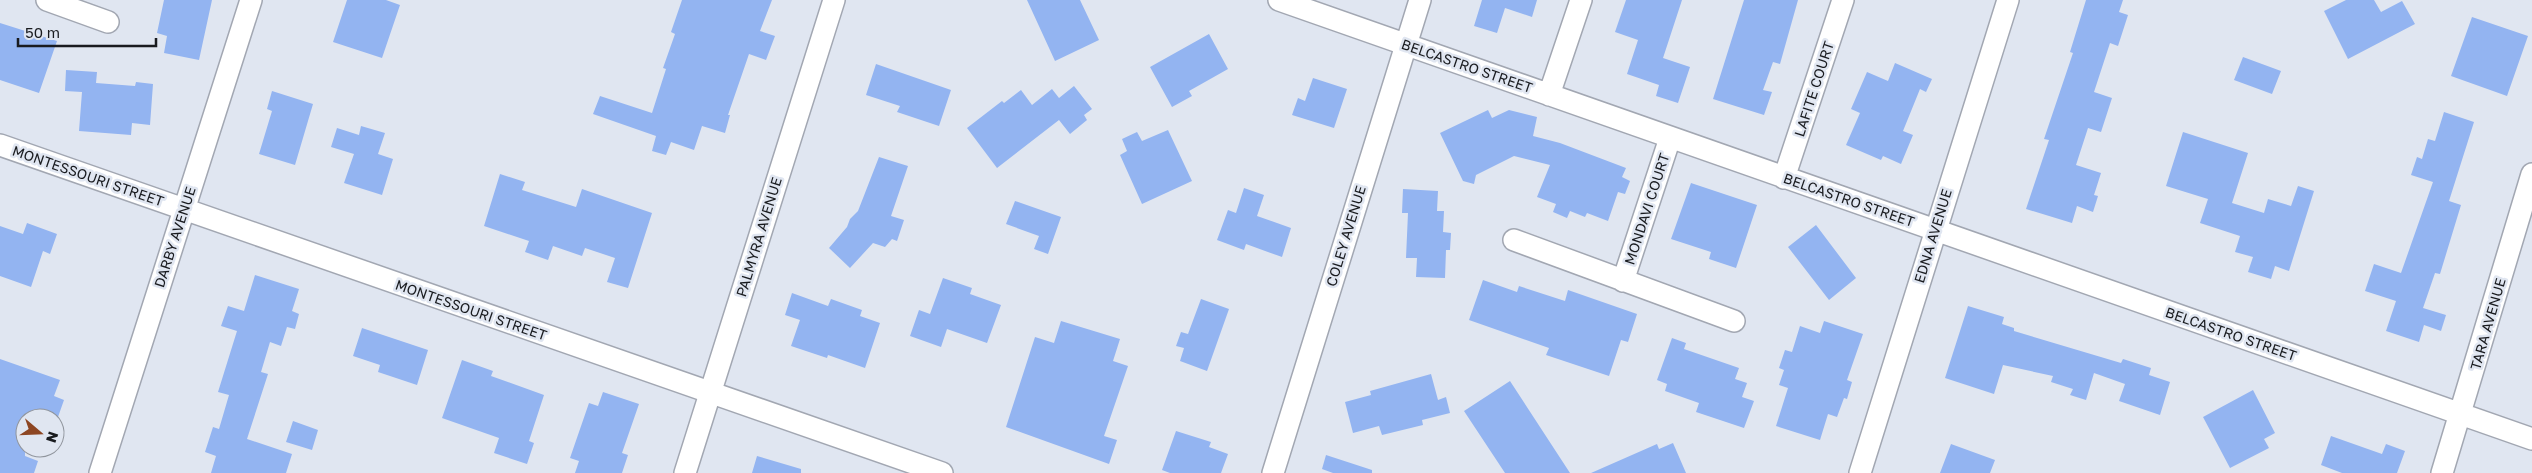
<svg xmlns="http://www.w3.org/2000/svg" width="2532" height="473" viewBox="0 0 2532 473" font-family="'Golos Text',sans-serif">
<rect width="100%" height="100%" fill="#e0e6f1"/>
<!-- building -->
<path fill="#93b4f1" d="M164,0H212L199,60L164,53L167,36L157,33Z
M347,0H386L400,5L382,58L333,42Z
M682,0H772L760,31L775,36L766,60L749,54L728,115H730L725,133L702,126L694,150L671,142L666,155L652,151L656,136L593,114L600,96L652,113L666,69L663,68L675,34L671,32Z
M1027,0H1080L1099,40L1055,61Z
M1482,0H1537L1532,17L1505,8L1497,33L1474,26Z
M1626,0H1682L1663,58L1690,67L1678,103L1656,96L1659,85L1627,74L1638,40L1615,32Z
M1744,0H1798L1780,64L1773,62L1763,90L1772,92L1764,115L1713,99Z
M2086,0H2123L2119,12L2128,15L2118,46L2110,43L2094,92L2112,98L2101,132L2088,128L2076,165L2101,173L2094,195L2098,196L2093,212L2077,206L2072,223L2026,209L2049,140L2044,139L2073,53L2070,52Z
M2346,0H2374L2381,12L2402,1L2415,24L2348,59L2324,11Z
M2472,17L2528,36L2507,96L2451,76Z
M0,23L57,41L39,93L0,80Z
M1209,34L1228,69L1189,91L1192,96L1172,107L1150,67Z
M2243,57L2281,71L2272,94L2234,80Z
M1895,63L1932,79L1926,92L1920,89L1903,131L1913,135L1901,164L1883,156L1881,160L1846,145L1860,113L1851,109L1867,72L1888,81Z
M876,64L951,90L939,126L897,112L900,106L866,95Z
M66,70L97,72L96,83L135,86L136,82L153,84L150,125L132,123L131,135L79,131L82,92L65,91Z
M1313,78L1347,89L1334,128L1292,115L1298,98L1305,101Z
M1074,86L1092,109L1084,115L1087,120L1070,134L1059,120L997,168L967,128L1002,101L1004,103L1021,90L1032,105L1052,89L1059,98Z
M272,91L313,104L295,165L259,154L272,111L267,109Z
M1488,110L1492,118L1509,110L1537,117L1533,136L1560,143L1626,168L1622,177L1630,181L1625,194L1618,192L1608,221L1587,213L1585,217L1570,211L1567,218L1553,212L1556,204L1537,197L1550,165L1514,156L1476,175L1474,184L1463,181L1440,133Z
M2444,112L2474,122L2449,201L2461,205L2440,274L2435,273L2423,308L2446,315L2441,331L2424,325L2419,342L2386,331L2396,301L2365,291L2374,264L2401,273L2433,182L2411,175L2417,157L2422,159L2428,139L2435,141Z
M361,126L385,133L378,154L393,159L382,195L344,183L354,154L331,147L337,128L359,135Z
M1168,130L1192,181L1142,204L1120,155L1127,151L1122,139L1137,132L1142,141Z
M2183,132L2248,153L2232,203L2264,213L2268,199L2291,206L2298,186L2314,191L2289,271L2275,266L2271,279L2248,272L2253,257L2235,252L2240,236L2200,223L2208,199L2166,186Z
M879,157L908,166L891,216L904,220L897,241L892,239L885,247L873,243L850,268L829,248L847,227L850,219L858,211Z
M500,174L525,182L522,190L576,207L582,189L652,213L628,288L607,282L615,258L585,248L582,256L553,246L548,260L525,252L529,241L484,226Z
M1691,183L1757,205L1736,268L1709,259L1711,252L1671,239Z
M1244,188L1264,195L1257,216L1291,228L1282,257L1246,244L1244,250L1217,240L1228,210L1236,213Z
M1403,189L1438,191L1437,211H1444L1443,232L1451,233L1450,250H1446L1445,278L1416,277L1417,258H1406L1408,213H1402Z
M1015,201L1061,217L1048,254L1034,249L1039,236L1006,224Z
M27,223L57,234L50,254L43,251L31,287L0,276V226L23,234Z
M1816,225L1856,278L1829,300L1788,247Z
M255,275L299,289L292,311L299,314L295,329L287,327L281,346L270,342L261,372L268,374L247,439L292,454L286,473H211L216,456L205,452L213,427L219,429L229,395L218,392L237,331L221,326L228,306L244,311Z
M943,278L972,288L970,294L1001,305L987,343L947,329L941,347L910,336L919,310L930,314Z
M1483,280L1517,292L1519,286L1565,301L1568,290L1637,314L1628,342L1621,340L1609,376L1546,355L1549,348L1469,320Z
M792,293L828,306L831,299L862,310L860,316L880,323L865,368L828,355L827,358L791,346L800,320L785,315Z
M1201,299L1229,309L1207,371L1180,361L1184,348L1176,346L1181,332L1188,334Z
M1968,306L2004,317L2002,324L2014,328V331L2121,363L2123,359L2151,368L2149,375L2170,382L2160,415L2119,401L2125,384L2094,373L2086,400L2070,395L2073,389L2051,382L2053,376L2003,365L1994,394L1945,378Z
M1061,321L1120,339L1113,361L1128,366L1104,436L1117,440L1109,464L1006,427L1035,337L1054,343Z
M1824,321L1863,334L1847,380L1852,382L1847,399L1844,398L1837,417L1828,414L1820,440L1776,426L1788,388L1779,385L1784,370L1779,368L1785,350L1792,352L1800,326L1820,333Z
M362,328L428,350L417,385L378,372L380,365L353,356Z
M1672,338L1686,343L1684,349L1739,368L1735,379L1747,383L1742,397L1754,401L1744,428L1696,412L1699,403L1665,391L1667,384L1657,380Z
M0,359L60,380L54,396L64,400L58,417L46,413L44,418H25V456L38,461L34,473H0Z
M462,360L493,371L491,376L544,395L529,441L534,443L527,464L494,453L499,438L442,418Z
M1431,374L1438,400L1446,397L1450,413L1422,420L1423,425L1382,435L1379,426L1353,433L1345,402L1371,395L1370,391Z
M1510,381L1570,473H1505L1464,411Z
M2253,390L2275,433L2264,439L2269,448L2230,468L2203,417Z
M603,392L639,404L622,453L628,455L622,473H575L579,461L570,458L589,403L598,406Z
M293,421L318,430L312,450L286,442Z
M1176,431L1211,442L1209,447L1228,454L1221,473H1170L1162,470Z
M2331,436L2382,454L2386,444L2405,451L2397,473H2342L2321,465Z
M1673,443L1686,473H1591L1657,444L1659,449Z
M1951,444L1995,460L1990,473H1940Z
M1326,455L1372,470V473H1333L1322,469Z
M757,456L801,469V473H752Z"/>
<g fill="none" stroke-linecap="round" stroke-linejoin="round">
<defs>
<path id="minor" d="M47,0L108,22
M1279,0L2532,439
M1549,95L1581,0
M0,145L942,473
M1784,178L1843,0
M1514,240L1734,321
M1623,281L1670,138
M100,473L251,0
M685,473L834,0
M1273,473L1420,0
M1860,473L2008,0
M2442,473L2532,174"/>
</defs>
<!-- minor casing -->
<use href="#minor" stroke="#a2a7b2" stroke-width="24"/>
<!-- minor -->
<use href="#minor" stroke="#fff" stroke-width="21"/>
</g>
<g text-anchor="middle" stroke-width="5" stroke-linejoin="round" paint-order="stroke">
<!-- street labels -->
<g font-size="14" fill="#191b1f" stroke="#e0e6f1">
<text transform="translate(1467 66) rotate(19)" y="5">BELCASTRO STREET</text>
<text transform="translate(1814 89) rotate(-72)" y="5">LAFITE COURT</text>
<text transform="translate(88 176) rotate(19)" y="5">MONTESSOURI STREET</text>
<text transform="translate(1849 200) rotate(19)" y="5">BELCASTRO STREET</text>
<text transform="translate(1647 209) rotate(-72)" y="5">MONDAVI COURT</text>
<text transform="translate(1346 236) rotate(-73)" y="5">COLEY AVENUE</text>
<text transform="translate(1933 236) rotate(-73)" y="5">EDNA AVENUE</text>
<text transform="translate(175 237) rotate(-72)" y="5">DARBY AVENUE</text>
<text transform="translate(759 237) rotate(-73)" y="5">PALMYRA AVENUE</text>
<text transform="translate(471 310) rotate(19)" y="5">MONTESSOURI STREET</text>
<text transform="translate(2488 324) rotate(-74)" y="5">TARA AVENUE</text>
<text transform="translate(2231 334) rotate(19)" y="5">BELCASTRO STREET</text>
</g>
</g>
<!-- north arrow -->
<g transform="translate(40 433) rotate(109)"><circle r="24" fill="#e0e6f1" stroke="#90959d"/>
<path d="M0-4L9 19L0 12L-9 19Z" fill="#8d4623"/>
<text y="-8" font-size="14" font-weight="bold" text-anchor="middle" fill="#191b1f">N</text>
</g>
<!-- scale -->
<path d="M18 38v8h138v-8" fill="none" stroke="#191b1f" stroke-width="2.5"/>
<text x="25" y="38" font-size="15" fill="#191b1f" stroke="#e0e6f1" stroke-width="4" paint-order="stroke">50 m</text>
</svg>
